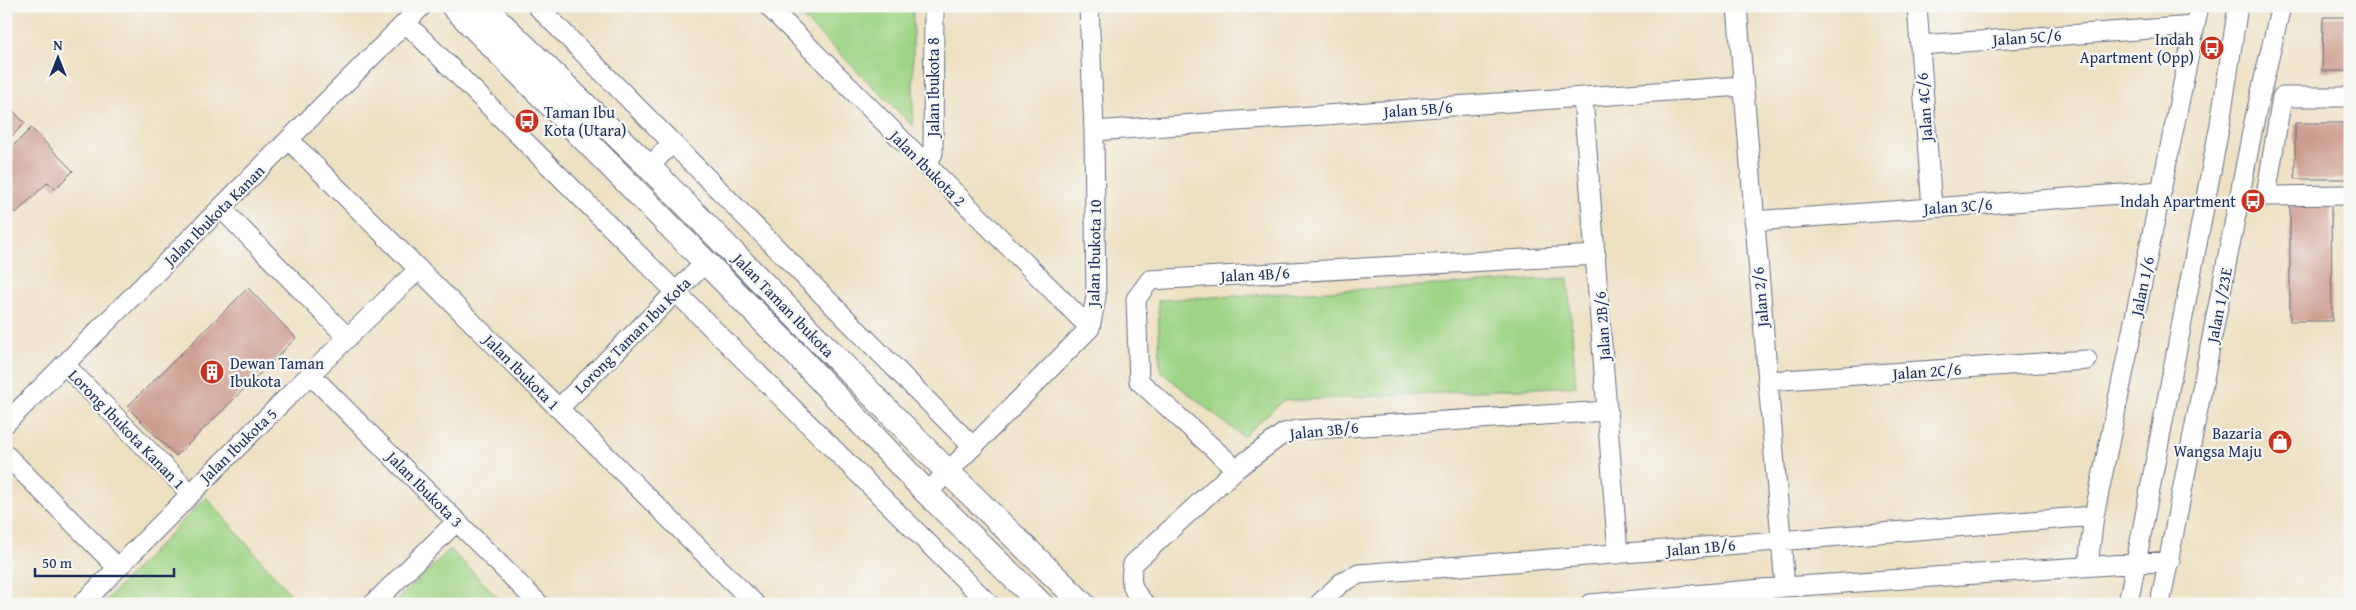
<svg xmlns="http://www.w3.org/2000/svg" width="2356" height="610" viewBox="0 0 2356 610" font-family="'Gentium Book Plus',serif">
<rect width="100%" height="100%" fill="#f6f6f2"/>
<filter id="ink" filterUnits="userSpaceOnUse"><feTurbulence type="fractalNoise" baseFrequency=".02" numOctaves="2"/><feDisplacementMap in="SourceGraphic" scale="10" xChannelSelector="R" yChannelSelector="G"/><feConvolveMatrix kernelMatrix="1 2 1 2 8 2 1 2 1" color-interpolation-filters="sRGB"/></filter>
<filter id="wash" filterUnits="userSpaceOnUse"><feTurbulence type="fractalNoise" baseFrequency=".0096" numOctaves="4" result="noise"/><feDisplacementMap in="SourceGraphic" scale="20" xChannelSelector="R" yChannelSelector="G"/><feGaussianBlur stdDeviation="1.12" result="paint"/><feColorMatrix in="noise" values="0 0 0 0 0 0 0 0 0 0 0 0 0 0 0 0 0 1.4 0 .05"/><feComposite in="paint" operator="in"/></filter>
<g filter="url(#wash)">
<rect width="100%" height="100%" fill="#eee0c2"/>
<!-- green -->
<path fill="#9fd485" stroke="#5d8272" d="M791,6H913V126Z
M1568,278L1576,386L1282,401L1243,437L1160,371L1158,300Z
M206,497L299,604H102Z
M450,549L504,604H393Z"/>
<g id="blocks">
<!-- building -->
<path fill="#ca9a8a" d="M2323,17H2350V71H2322Z
M6,104L25,123L7,141L12,147L31,128L73,171L55,189L48,182L16,213L6,203Z
M2295,123H2350V179H2295Z
M2290,204H2331L2332,321H2290Z
M248,288L296,338L176,456L127,407Z"/>
</g>
</g>
<g filter="url(#ink)">
<use href="#blocks" fill-opacity="0" stroke="#656d81" stroke-width="1"/>
<g fill="none" stroke-linecap="round" stroke-linejoin="round">
<defs>
<path id="minor" d="M537,6L973,447
M768,6L1090,328
M1737,6L1785,587
M1917,6L1932,208
M406,23L989,604
M1920,45L2195,26
M2350,97H2282L2266,196L2350,195
M1583,98L1618,554
M1094,131L1742,86
M289,140L755,604
M926,166L933,153L934,6
M649,167L673,142
M221,208L347,337
M1754,221L2162,191
M64,364L190,493
M311,375L539,604
M1767,381L2087,360
M559,408L705,263
M6,423L422,6
M6,455L118,568
M1236,469L1139,381L1136,299L1150,280L1596,255
M927,493L1090,328L1096,297L1094,131L1089,6
M2088,565L2094,516L2199,6
M82,604C194,491 304,378 419,269
M373,604L457,521
M1145,604C1132,591 1129,582 1133,564L1236,469L1284,433L1297,430L1608,411
M1319,604L1341,583L1359,574L2094,516
M1590,604L1785,587L2170,561
M2128,604L2220,124L2238,6
M2160,604L2254,122L2281,6"/>
<path id="major" d="M453,6L797,355L927,493L1041,604
M483,6L649,167L948,472L1083,604"/>
</defs>
<!-- minor casing -->
<use href="#minor" stroke="#656d81" stroke-width="21"/>
<!-- major casing -->
<use href="#major" stroke="#656d81" stroke-width="26"/>
<!-- minor -->
<use href="#minor" stroke="#fff" stroke-width="19"/>
<!-- major -->
<use href="#major" stroke="#fff" stroke-width="24"/>
</g>
</g>
<!-- icons -->
<defs>
<symbol id="bus-disc" viewBox="-11 -11 22 22"><circle r="9.5" fill="#c8321e" stroke="#f6f6f2"/><path d="M-5-6H5V4H4V6H2V4H-2V6H-4V4H-5ZM-3.5-4V0h7V-4ZM-3.5 1.2v1.5H-2V1.2ZM2 1.2v1.5H3.5V1.2Z" fill="#fff"/></symbol>
<symbol id="building-disc" viewBox="-11 -11 22 22"><circle r="9.5" fill="#c8321e" stroke="#f6f6f2"/><path d="M-4-6H4V6H1V3H-1V6H-4ZM-2.5-4.3h1.7v1.8h-1.7ZM.8-4.3h1.7v1.8H.8ZM-2.5-1h1.7V.8h-1.7ZM.8-1h1.7V.8H.8Z" fill="#fff"/></symbol>
<symbol id="shop-disc" viewBox="-11 -11 22 22"><circle r="9.5" fill="#c8321e" stroke="#f6f6f2"/><path d="M-5-2.5h2.3a2.7 3.5 0 0 1 5.4 0H5L5.5 6h-11ZM-1.5-2.5h3a1.5 2.3 0 0 0-3 0Z" fill="#fff"/></symbol>
</defs>
<g fill-rule="evenodd">
<use href="#bus-disc" x="2198" y="34" width="28" height="28"/>
<use href="#bus-disc" x="513" y="107" width="28" height="28"/>
<use href="#bus-disc" x="2239" y="187" width="28" height="28"/>
<use href="#building-disc" x="198" y="358" width="28" height="28"/>
<use href="#shop-disc" x="2266" y="428" width="28" height="28"/>
</g>
<g text-anchor="middle" stroke-width="4.5" stroke-linejoin="round" paint-order="stroke">
<!-- street labels -->
<g font-size="16" fill="#1b2f5e" stroke="#f6f6f2">
<text transform="translate(2027 37) rotate(-4)" y="6">Jalan 5C/6</text>
<text transform="translate(933 87) rotate(-90)" y="6">Jalan Ibukota 8</text>
<text transform="translate(1924 107) rotate(-94)" y="6">Jalan 4C/6</text>
<text transform="translate(1418 109) rotate(-4)" y="6">Jalan 5B/6</text>
<text transform="translate(928 168) rotate(45)" y="6">Jalan Ibukota 2</text>
<text transform="translate(1958 206) rotate(-4)" y="6">Jalan 3C/6</text>
<text transform="translate(214 215) rotate(-45)" y="6">Jalan Ibukota Kanan</text>
<text transform="translate(1094 253) rotate(-89)" y="6">Jalan Ibukota 10</text>
<text transform="translate(1255 274) rotate(-3)" y="6">Jalan 4B/6</text>
<text transform="translate(2142 286) rotate(-78)" y="6">Jalan 1/6</text>
<text transform="translate(1760 297) rotate(-95)" y="6">Jalan 2/6</text>
<text transform="translate(784 305) rotate(46)" y="6">Jalan Taman Ibukota</text>
<text transform="translate(2219 305) rotate(-79)" y="6">Jalan 1/23E</text>
<text transform="translate(1602 326) rotate(-94)" y="6">Jalan 2B/6</text>
<text transform="translate(632 335) rotate(-45)" y="6">Lorong Taman Ibu Kota</text>
<text transform="translate(1927 371) rotate(-4)" y="6">Jalan 2C/6</text>
<text transform="translate(522 372) rotate(45)" y="6">Jalan Ibukota 1</text>
<text transform="translate(127 429) rotate(46)" y="6">Lorong Ibukota Kanan 1</text>
<text transform="translate(1324 430) rotate(-6)" y="6">Jalan 3B/6</text>
<text transform="translate(238 445) rotate(-44)" y="6">Jalan Ibukota 5</text>
<text transform="translate(425 489) rotate(45)" y="6">Jalan Ibukota 3</text>
<text transform="translate(1701 547) rotate(-5)" y="6">Jalan 1B/6</text>
</g>
<!-- poi labels -->
<g font-size="16" fill="#1b2f5e" stroke="#f6f6f2" text-anchor="end">
<text x="2194" y="45">Indah<tspan x="2194" dy="18">Apartment (Opp)</tspan></text>
<text x="544" y="118" text-anchor="start">Taman Ibu<tspan x="544" dy="18">Kota (Utara)</tspan></text>
<text x="2236" y="207">Indah Apartment</text>
<text x="230" y="369" text-anchor="start">Dewan Taman<tspan x="230" dy="18">Ibukota</tspan></text>
<text x="2262" y="439">Bazaria<tspan x="2262" dy="18">Wangsa Maju</tspan></text>
</g>
</g>
<!-- margin -->
<rect width="2356" height="610" fill="none" stroke="#f6f6f2" stroke-width="25"/>
<!-- north arrow -->
<g transform="translate(58 58)" stroke="#f6f6f2" stroke-width="4" paint-order="stroke">
<path d="M0-4L9 19L0 12L-9 19Z" fill="#1b2f5e"/>
<text y="-8" font-size="14" font-weight="bold" text-anchor="middle" fill="#1b2f5e">N</text>
</g>
<!-- scale -->
<path d="M35 568v8h139v-8" fill="none" stroke="#1b2f5e" stroke-width="2.5"/>
<text x="42" y="568" font-size="15" fill="#1b2f5e" stroke="#f6f6f2" stroke-width="4" paint-order="stroke">50 m</text>
</svg>
